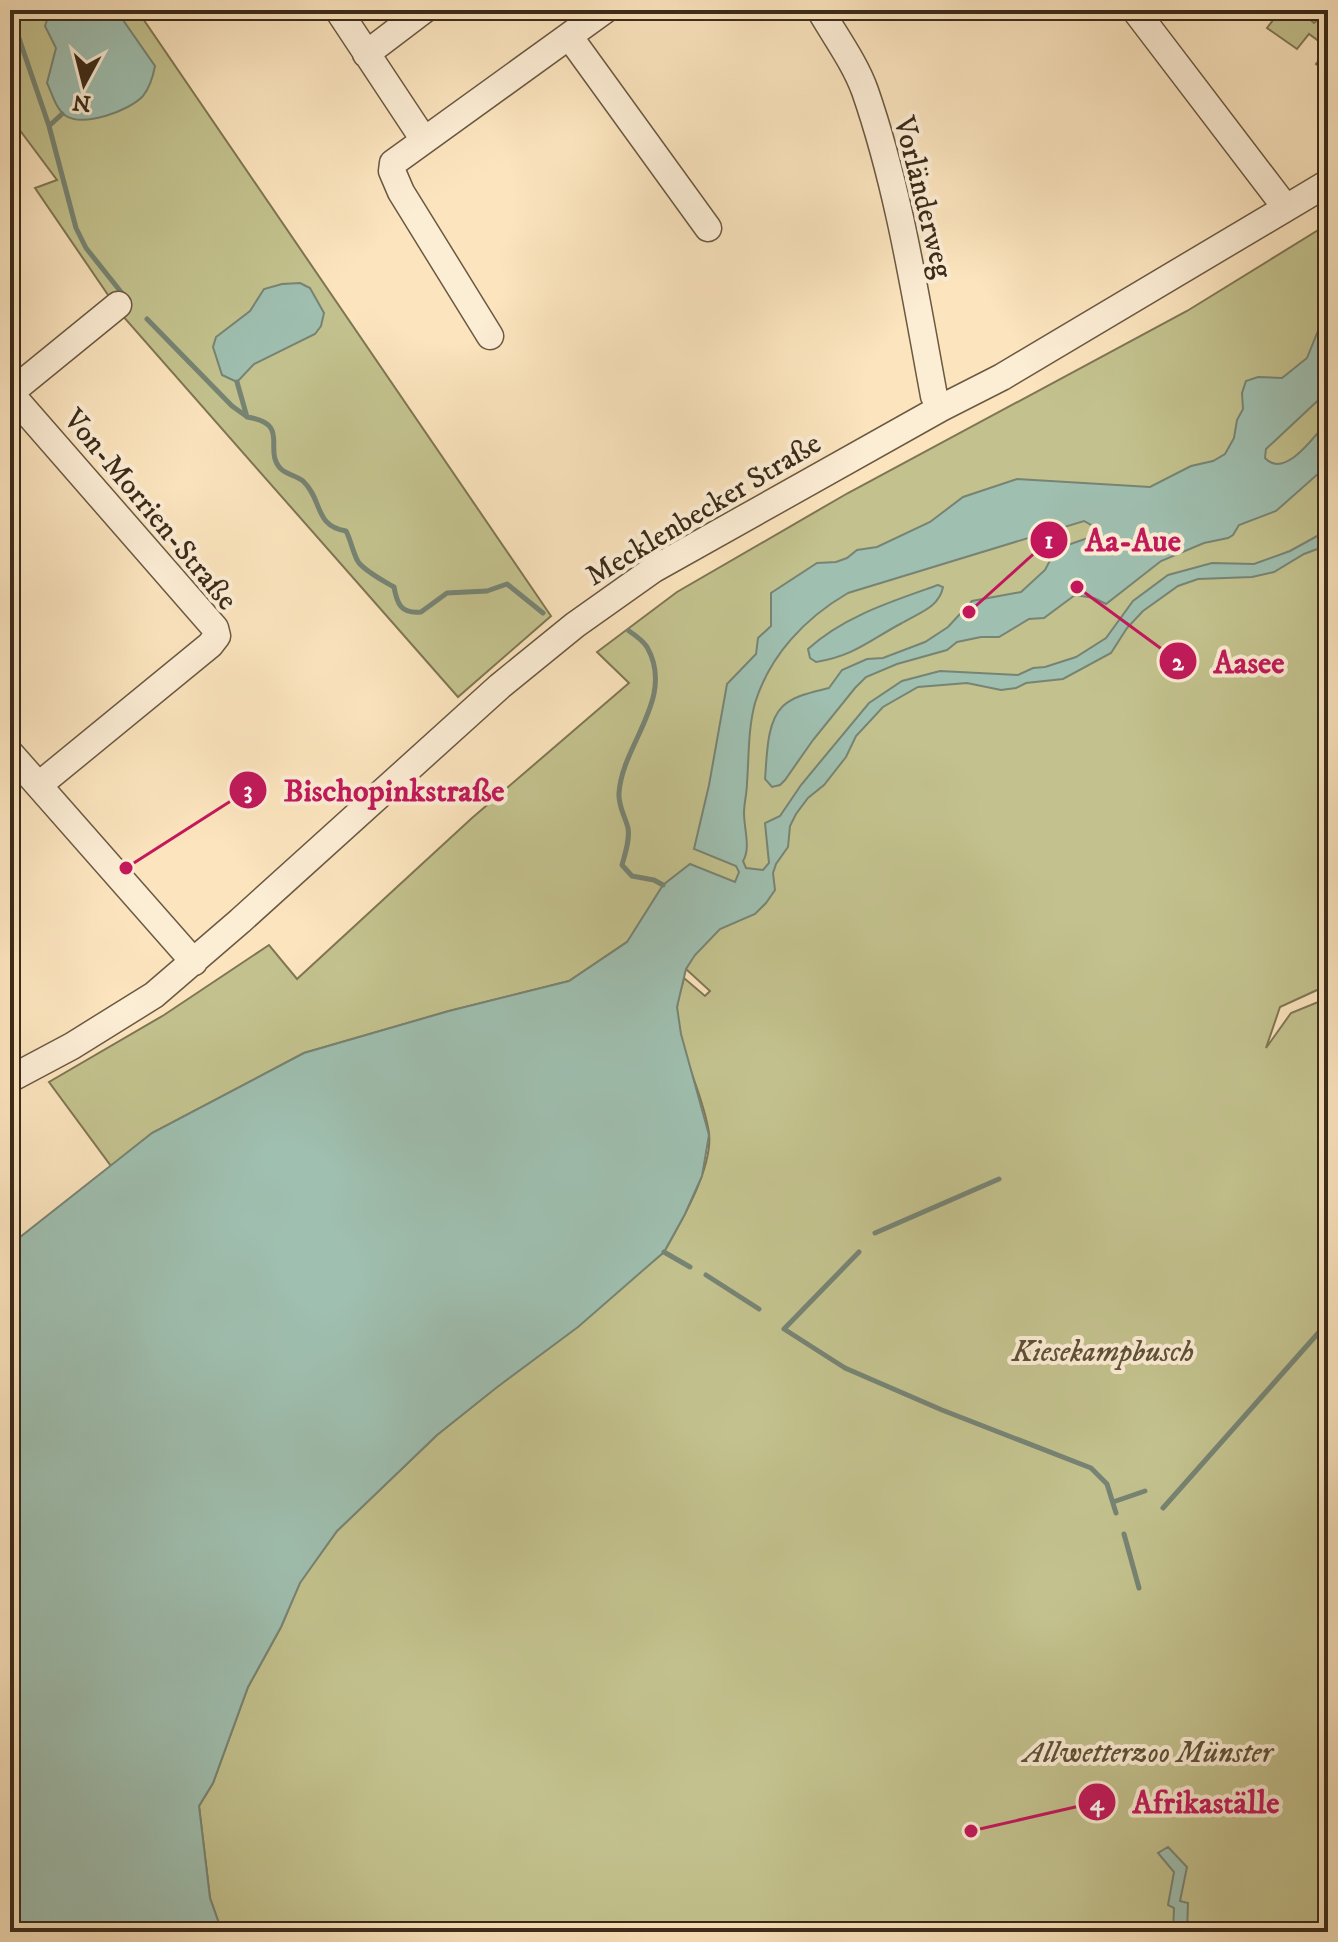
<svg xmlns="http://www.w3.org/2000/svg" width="1338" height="1942" viewBox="0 0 1338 1942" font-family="'IM FELL DW Pica',serif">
<rect width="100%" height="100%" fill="#fbe4be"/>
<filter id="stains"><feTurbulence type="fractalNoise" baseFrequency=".0025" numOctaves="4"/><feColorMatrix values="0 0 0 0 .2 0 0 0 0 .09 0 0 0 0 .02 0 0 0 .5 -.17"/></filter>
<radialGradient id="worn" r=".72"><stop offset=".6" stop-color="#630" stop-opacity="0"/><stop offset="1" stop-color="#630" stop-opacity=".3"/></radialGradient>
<!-- green -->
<path fill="#c3c28e" stroke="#7f7654" stroke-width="2" d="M10,10H137L551,616L458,697L121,314L35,188L57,180L10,117Z
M1277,10H1299L1314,23L1328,10V73L1316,64L1328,48L1309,34L1297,49L1267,28L1279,12Z
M1328,224V985L1280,1007L1266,1048L1291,1013L1328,998V1932H222L210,1898L199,1806L213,1783L248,1687L281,1627L300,1582L337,1531L437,1435L664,1252C681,1222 713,1168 709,1133C703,1091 677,1050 677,1008C677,998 682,987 684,978L705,996L710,991L686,969L627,942L569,981L449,1011L304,1053L152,1133L111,1166L49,1082L164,1015L269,945L297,979L472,818L629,683L597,652L677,592L848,493L1187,311Z"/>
<!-- water -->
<path fill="#9fbfb0" stroke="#778474" stroke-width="2" d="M56,10H116L155,66C153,77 150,87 143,96C129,111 84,127 66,116C56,110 52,93 47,83L56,48L45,26L48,17Z
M300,283L310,288L324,313L321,326L315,334L254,364L237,382L222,375L213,347L216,337L250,311L264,289L282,284Z
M1328,306V391L1266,449L1265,458C1285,480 1315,435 1328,421V469L1320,472L1276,511L1239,525L1233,535L1228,538L1204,543L1161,561L1106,604L1094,598L1075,595L1044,618L1029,619L999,637H981L957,642L947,650L897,664L866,677L855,688L813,740L785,780L780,785L772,787L765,779C767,758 766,722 783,706C795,695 814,692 829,688L842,670L867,659L883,658L925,642L948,627L972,601L1021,592L1045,570L1056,549L1088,538L1091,525L1084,521L848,593C805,618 770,655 755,703C748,729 749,756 747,783C747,793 744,803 744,813C744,829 751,848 743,861L746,868L763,870L769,863L765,823L780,816L801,785L869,703L902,681L940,671L1018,675L1033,668L1045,667L1076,657L1106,638L1133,601L1168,575L1212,563L1254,564L1290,551L1328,530V545L1304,554L1274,572L1252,577L1198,579L1178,586L1143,611L1127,628L1111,653L1063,679L1026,683L1016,688L1001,690L967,683L918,687L883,707L856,736L846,757L824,785L808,798L796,814L790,826L788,847L776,864L773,873L775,890L766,903L755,914L720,929L695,955L686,969L677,1007L681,1034L709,1135L702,1176L685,1214L664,1252L578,1327L496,1388L437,1435L337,1531L300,1583L281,1627L248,1687L213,1783L199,1806L210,1898L222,1932H10V1245L152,1133L304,1053L449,1011L569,981L627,942L663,885L690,864L735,882L739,872L736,866L694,849L709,785L727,684L756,654L758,638L771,626V593L817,563L836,562L847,558L857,550L877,547L930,522L963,497L1017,479L1150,487L1191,466L1213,461L1225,454L1234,438L1237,420L1243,409L1242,393L1246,381L1258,377L1282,378L1307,358Z
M938,585L943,587C939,608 918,613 902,623C870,640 854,656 816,662L810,658L808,649C844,616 893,601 938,585Z
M1168,1847L1187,1867L1180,1901L1188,1903L1187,1932H1173L1174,1908L1168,1905L1174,1872L1158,1853Z"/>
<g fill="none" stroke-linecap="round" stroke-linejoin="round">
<!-- stream -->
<path stroke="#778474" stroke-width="5" d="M10,12L49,126L76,228L86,248L125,297
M49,126L62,114
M147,319L232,406L246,416
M237,382L247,417C292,424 262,450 281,469C286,474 297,476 303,481C323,500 314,526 346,531C351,540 354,557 359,563C368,573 382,580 394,587C397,604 401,614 421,612L447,593L487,591L507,584L543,613
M629,631C635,635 643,641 647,647C676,698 622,744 619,793C618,806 625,816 628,828C630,840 625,854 622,865L632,876L654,880L663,885
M875,1233L999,1179
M664,1252L690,1267
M859,1252L784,1329L845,1368L942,1410L1091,1468L1107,1484L1116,1513
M706,1275L759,1309
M1113,1502L1145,1491
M1163,1508L1328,1322
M1124,1534L1139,1588"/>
<defs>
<path id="minor" d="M338,10L424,140
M820,10C835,36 855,63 865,91C899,189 915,294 934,396L941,408
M1135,10L1286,208
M569,36L708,228
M366,54L424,10
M490,336L401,192L392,171L393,163L605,10
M10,393L215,628L217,636L210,645L39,785
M10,393L118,305
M10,753L194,962
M10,1079L72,1046L154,995L240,921L500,686L575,625L654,569L941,408L1002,377L1328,183"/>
</defs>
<!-- minor casing -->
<use href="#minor" stroke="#6b5942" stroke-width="29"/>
<!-- minor -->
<use href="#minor" stroke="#fcedd5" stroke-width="26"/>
</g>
<g text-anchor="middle" stroke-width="8" stroke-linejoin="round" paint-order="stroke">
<!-- street labels -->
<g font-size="30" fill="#3b2b19" stroke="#fcedd5">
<text transform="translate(924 197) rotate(76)" y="10">Vorländerweg</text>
<text transform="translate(151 509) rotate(50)" y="10">Von-Morrien-Straße</text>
<text transform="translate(703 509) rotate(-31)" y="10">Mecklenbecker Straße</text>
</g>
<!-- park labels -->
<g font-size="30" font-style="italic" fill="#5d5136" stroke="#fcedd5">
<text x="1103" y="1361">Kiesekampbusch</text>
<text x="1148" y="1762">Allwetterzoo Münster</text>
</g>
</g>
<!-- callouts -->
<path fill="none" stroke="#c2185b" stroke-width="3" d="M969 612L1049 540M1077 587L1178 661M126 868L248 790M971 1831L1097 1802"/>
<g fill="#c2185b" stroke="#fcedd5" stroke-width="3">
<circle cx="969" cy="612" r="8"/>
<circle cx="1077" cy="587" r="8"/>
<circle cx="126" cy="868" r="8"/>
<circle cx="971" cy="1831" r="8"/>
<circle cx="1049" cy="540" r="20"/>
<circle cx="1178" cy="661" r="20"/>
<circle cx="248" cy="790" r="20"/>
<circle cx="1097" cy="1802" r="20"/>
</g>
<g font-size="24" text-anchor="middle" font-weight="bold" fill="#fff">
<text x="1049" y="548">1</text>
<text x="1178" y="670">2</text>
<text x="248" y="798">3</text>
<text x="1097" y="1810">4</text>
</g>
<g font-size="32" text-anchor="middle" font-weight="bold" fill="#c2185b" stroke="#fcedd5" stroke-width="8" stroke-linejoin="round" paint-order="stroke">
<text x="1133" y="551">Aa-Aue</text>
<text x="1249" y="673">Aasee</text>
<text x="394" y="801">Bischopinkstraße</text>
<text x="1206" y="1813">Afrikaställe</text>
</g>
<!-- margin -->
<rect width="1338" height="1942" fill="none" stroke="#fbe4be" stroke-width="40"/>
<rect x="12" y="12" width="1314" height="1918" fill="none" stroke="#3b2b19" stroke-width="4"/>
<rect x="20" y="20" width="1298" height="1902" fill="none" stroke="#3b2b19" stroke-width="2"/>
<!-- north arrow -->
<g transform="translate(84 84) rotate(187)" stroke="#fcedd5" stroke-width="6" paint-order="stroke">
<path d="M0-6L14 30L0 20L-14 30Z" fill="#3b2b19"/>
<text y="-12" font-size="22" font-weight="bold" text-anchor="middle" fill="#3b2b19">N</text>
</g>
<rect width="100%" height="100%" filter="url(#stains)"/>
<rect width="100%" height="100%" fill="url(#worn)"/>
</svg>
